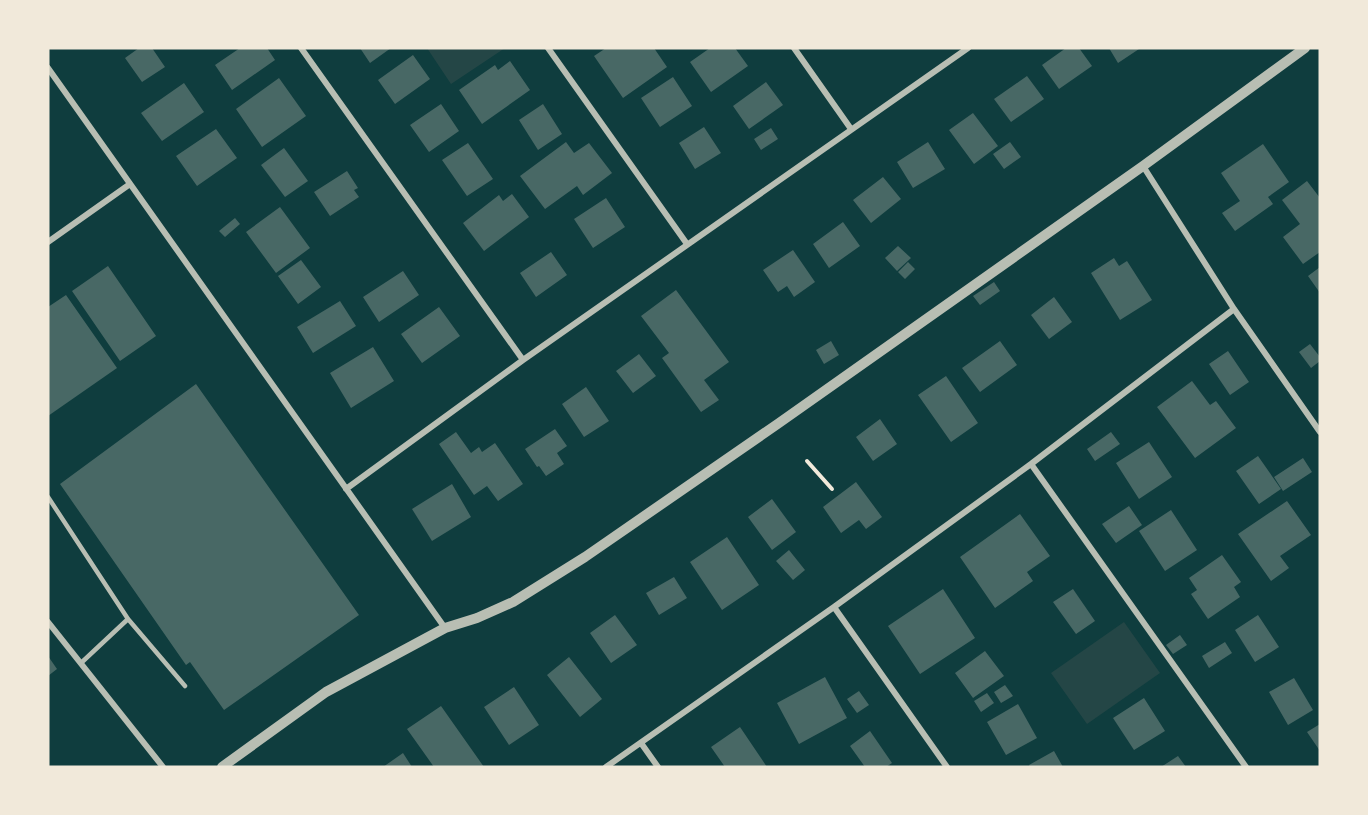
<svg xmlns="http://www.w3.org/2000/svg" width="1368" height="815" viewBox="0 0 1368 815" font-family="'Work Sans',sans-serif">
<rect width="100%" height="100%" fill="#0f3d3e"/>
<!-- green -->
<path fill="#244646" d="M427,48H505L451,84Z
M1124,622L1160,673L1087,724L1051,673Z"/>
<!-- building -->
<path fill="#486865" d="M139,48H152L165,67L142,82L125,58Z
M240,48H267L275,60L232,90L215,65Z
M360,48H391L370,63Z
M606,48H654L667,67L623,98L594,56Z
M710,48H735L748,66L711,92L690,62Z
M1066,48H1079L1092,66L1059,89L1042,65Z
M1109,48H1138L1139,49L1118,63Z
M413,55L430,79L395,104L378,80Z
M510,61L530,90L482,124L459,90L495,65L498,70Z
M1027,76L1044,99L1011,122L994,99Z
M673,77L692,106L660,127L641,98Z
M279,78L306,116L262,147L236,109Z
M766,82L783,105L749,129L733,106Z
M184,83L204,112L162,141L141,113Z
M441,104L459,131L429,152L410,125Z
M543,104L562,134L538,150L519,120Z
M973,113L998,146L974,164L949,130Z
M704,127L721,153L695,169L679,143Z
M771,128L778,139L761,150L754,139Z
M216,129L237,158L197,186L176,156Z
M566,142L574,153L589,143L612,173L583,195L577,186L545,209L520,176Z
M928,142L945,169L913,188L897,162Z
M1010,142L1021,157L1004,169L993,154Z
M468,143L493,179L467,196L442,160Z
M1263,144L1289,182L1268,197L1273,204L1235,231L1222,213L1240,201L1221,173Z
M284,148L308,181L285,197L261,165Z
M347,171L358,188L354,190L359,197L330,216L314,192Z
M883,177L901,199L871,223L853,200Z
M1307,181L1320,198V252L1303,264L1283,237L1300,224L1282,200Z
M512,194L529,217L484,251L463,223L499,195L503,201Z
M606,198L625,227L593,248L574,219Z
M280,207L310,248L276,273L246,232Z
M235,218L240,224L225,237L219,231Z
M843,222L860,246L829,268L813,244Z
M898,246L911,258L897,271L885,258Z
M793,250L815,282L794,297L787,286L778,292L763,270Z
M551,252L567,275L536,297L520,273Z
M1114,258L1119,266L1127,261L1152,300L1120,320L1091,273Z
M301,260L321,287L298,304L278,276Z
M908,262L915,269L905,279L898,272Z
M108,266L156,336L120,361L72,291Z
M1320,267V293L1308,276Z
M403,271L419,295L379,322L363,297Z
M994,282L1000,291L980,305L973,296Z
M676,290L729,362L704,380L719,400L701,412L662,358L669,353L641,316Z
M66,295L117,368L48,416V307Z
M1054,297L1072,322L1049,339L1031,315Z
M340,301L356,326L313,353L297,327Z
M439,307L460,336L422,363L401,334Z
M831,341L839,355L824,364L816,350Z
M1000,341L1017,365L980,392L962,368Z
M1310,344L1320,357V361L1311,368L1299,352Z
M373,347L394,381L351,408L330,373Z
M1228,351L1249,382L1230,395L1209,364Z
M639,354L656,376L633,393L616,371Z
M946,376L978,423L951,442L918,395Z
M1192,381L1210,405L1216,401L1236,428L1195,458L1157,407Z
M196,384L359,615L224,710L190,662L186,665L60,484Z
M586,387L609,421L584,437L562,404Z
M880,419L897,444L873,461L856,437Z
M555,429L567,446L557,453L564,464L546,476L539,466L537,467L525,449Z
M456,432L471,453L479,447L482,452L495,443L523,484L498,501L487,486L474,495L439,444Z
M1111,432L1120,444L1095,461L1087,449Z
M1149,442L1172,477L1139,499L1116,463Z
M1258,456L1281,489L1259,504L1236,471Z
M1303,458L1312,472L1283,491L1274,477Z
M856,482L882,517L866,529L859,520L841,533L823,507Z
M452,484L471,517L432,541L412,509Z
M772,499L796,532L772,550L748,517Z
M1287,501L1311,535L1280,556L1289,568L1271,581L1238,534Z
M1129,506L1142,525L1116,543L1102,524Z
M1171,510L1197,550L1165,571L1139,531Z
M1020,514L1050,556L1027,572L1033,581L995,608L960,557Z
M727,537L759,585L722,610L690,562Z
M789,550L805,570L793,580L776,561Z
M1222,555L1241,582L1234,587L1240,597L1208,619L1191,594L1197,590L1189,578Z
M674,577L687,598L659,615L646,593Z
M943,589L975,638L920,674L888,626Z
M1073,589L1095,621L1076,634L1053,602Z
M615,615L637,645L611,663L590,633Z
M1258,615L1279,647L1255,662L1235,630Z
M1180,635L1187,645L1173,654L1166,645Z
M1225,642L1232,653L1209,668L1202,656Z
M985,651L1004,676L973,698L955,673Z
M48,656L57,669L48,676Z
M569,657L602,699L580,717L547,675Z
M825,677L847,718L799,744L777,703Z
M1294,678L1313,710L1288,725L1269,692Z
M1005,685L1013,696L1001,703L994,692Z
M514,687L539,725L509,745L484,707Z
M859,691L869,705L857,713L847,699Z
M987,693L994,703L981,712L974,701Z
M1144,698L1165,731L1134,750L1113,718Z
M1018,704L1037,738L1006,755L987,722Z
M441,706L484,767H434L407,729Z
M1320,724V751L1307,732Z
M740,727L767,767H725L711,747Z
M870,731L892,763L886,767H865L850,746Z
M1054,751L1063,767H1030L1029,765Z
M403,753L412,767H383Z
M1178,756L1186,767H1161Z"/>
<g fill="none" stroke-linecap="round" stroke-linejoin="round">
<!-- path -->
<path stroke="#f1e9da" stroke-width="4" d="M807,461L832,489"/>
<!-- service -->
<path stroke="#b8beb3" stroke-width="4.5" d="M48,497L128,619L185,686
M81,663L128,619"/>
<!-- minor -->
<path stroke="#b8beb3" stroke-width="6" d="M301,48L523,360
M548,48L687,244
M794,48L851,129
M48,68L445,628
M1143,166L1234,309L1320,432
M48,242L130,184
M1031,464L1246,767
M346,489L523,360L968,48
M834,607L947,767
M48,622L163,767
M641,743L658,767
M606,767L834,607L1031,464L1234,309"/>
<!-- tertiary -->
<path stroke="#b8beb3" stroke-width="10" d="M222,767L326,692L445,628L477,618L513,602L585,557L779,423L1143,166L1305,48"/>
</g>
<!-- border -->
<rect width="1368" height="815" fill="none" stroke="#f1e9da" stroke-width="99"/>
</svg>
